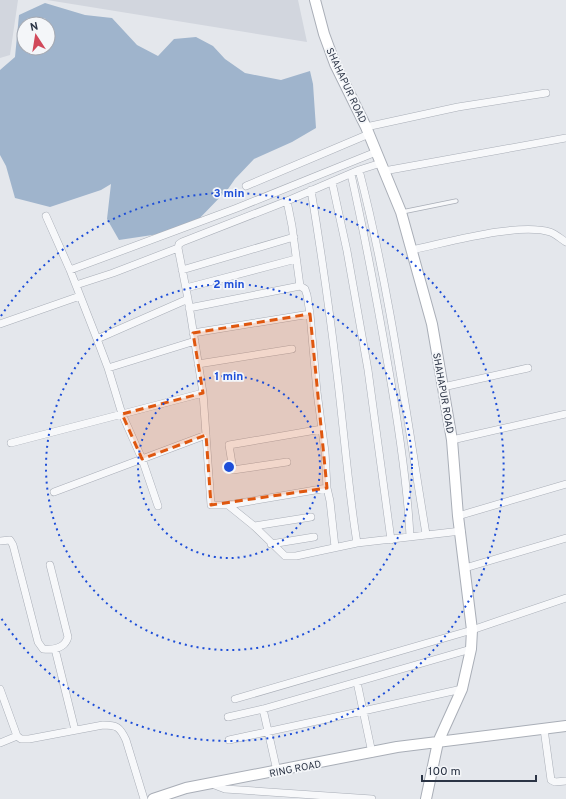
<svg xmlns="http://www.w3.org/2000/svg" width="566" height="799" viewBox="0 0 566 799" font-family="Overpass,sans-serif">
<rect width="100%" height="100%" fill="#e4e7ec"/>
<!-- built -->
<path fill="#d2d6de" d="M0,0H18L10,55L0,58Z
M47,0H298L307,42Z"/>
<!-- water -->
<path fill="#9fb4cc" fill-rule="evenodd" d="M45,3L85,15L112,18L137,45L158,56L174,39L196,37L213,46L225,59L245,73L281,80L310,71L313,84L316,128L292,142L254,159L235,179L228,189L194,224L159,234L119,240L107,219L111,184L101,190L50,207L15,198L6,166L0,155V70L15,57L19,15ZM24,24H48V48H24Z"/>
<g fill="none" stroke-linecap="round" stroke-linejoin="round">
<defs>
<path id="service" d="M402,212L456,201"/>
<path id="minor" d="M366,127L458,107L546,93
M381,163L359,170L287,201L182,242L179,244L178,248L188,299L203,393L211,505H228L254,526L285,556H296L357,543L461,531
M359,170C390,290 406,413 426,534
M384,171L566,138
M351,174C365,237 377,301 388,365C398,422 407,479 410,536
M332,182L347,251L368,370L391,540
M246,186L369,134
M311,190C321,251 330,313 337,374C344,431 348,487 357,543
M287,201L292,226L300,286
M46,216L70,270L97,339L108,368L122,414L142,459L158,506
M411,250C446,243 518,222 550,232C556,234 561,239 566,242
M70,270L237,208L376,152
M182,270L294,237
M76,285L113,273L178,248
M186,288L296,259
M189,308L300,286L305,289L307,295L310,314L317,392L325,452L327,488L330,501L335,547
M0,324L80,296
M193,333L310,314
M97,339L188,299
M198,364L292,349
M108,368L195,341
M443,387L528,368
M452,440L566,414
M11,443L203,393
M287,462L233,470L229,445L322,429
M54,492L206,435
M228,505L327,488
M458,516L566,484
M254,526L311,517
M0,541L10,540L13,545L38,642L43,649C54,650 65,648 68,637L50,565
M271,544L314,537
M465,568L566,538
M55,649L75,730
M357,682L372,753
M0,689L17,736L21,739H29L103,725C117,725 120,727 126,740L144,799
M235,699L472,630L566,598
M263,709L277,771
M228,717L263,709L471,649
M544,729L551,780L555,782L566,781
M229,740L363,711L462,689
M0,743L17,736
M212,784L225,789L372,799"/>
<path id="secondary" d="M315,0L324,34L335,64L366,127L401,212L432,324L452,440L458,516L472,630L471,649L462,689L438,742L426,799
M153,799L186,788L397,747L566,726"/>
</defs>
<!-- service casing -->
<use href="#service" stroke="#a9aeb7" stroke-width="5"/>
<!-- minor casing -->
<use href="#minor" stroke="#a9aeb7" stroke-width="8"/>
<!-- secondary casing -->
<use href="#secondary" stroke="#a9aeb7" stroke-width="12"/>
<!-- service -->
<use href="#service" stroke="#f7f8fa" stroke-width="3.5"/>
<!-- minor -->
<use href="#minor" stroke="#f7f8fa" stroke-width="7"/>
<!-- secondary -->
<use href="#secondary" stroke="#fff" stroke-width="10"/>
</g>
<!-- marked area -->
<path fill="#df570f" fill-opacity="0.2" stroke="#df570f" stroke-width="3" stroke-dasharray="8 5" stroke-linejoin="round" d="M310,314L327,488L211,505L206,435L142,459L122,414L203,393L193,333Z"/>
<!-- distance rings -->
<g fill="none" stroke="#1d4ed8" stroke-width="2" stroke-dasharray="2 4">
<circle cx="229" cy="467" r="91"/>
<circle cx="229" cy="467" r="183"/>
<path d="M1 316A274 274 0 1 1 1 618"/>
</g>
<g text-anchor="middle" stroke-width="3.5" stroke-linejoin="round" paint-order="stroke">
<!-- street labels -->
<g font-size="10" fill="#2b3445" stroke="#f4f6f9">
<text transform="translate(347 85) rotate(65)" y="4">SHAHAPUR ROAD</text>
<text transform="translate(444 393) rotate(80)" y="4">SHAHAPUR ROAD</text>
<text transform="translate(295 768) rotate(-11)" y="4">RING ROAD</text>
</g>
</g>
<circle cx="229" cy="467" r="6" fill="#1d4ed8" stroke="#f4f6f9" stroke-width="2"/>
<g font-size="12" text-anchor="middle" font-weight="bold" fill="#1d4ed8" stroke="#f4f6f9" stroke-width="3.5" stroke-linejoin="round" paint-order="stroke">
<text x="229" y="197">3 min</text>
<text x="229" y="288">2 min</text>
<text x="229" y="380">1 min</text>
</g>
<!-- north arrow -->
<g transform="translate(36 36) rotate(348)"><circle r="19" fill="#f4f6f9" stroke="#a4a8b1"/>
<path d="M0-3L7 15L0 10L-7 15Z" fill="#d1495b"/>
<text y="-6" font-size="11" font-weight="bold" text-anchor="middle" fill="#2b3445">N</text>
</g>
<!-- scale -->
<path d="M422 775v6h114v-6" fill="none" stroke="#2b3445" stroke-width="2"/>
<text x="428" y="775" font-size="12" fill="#2b3445" stroke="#f4f6f9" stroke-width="3" paint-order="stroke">100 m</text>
</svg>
